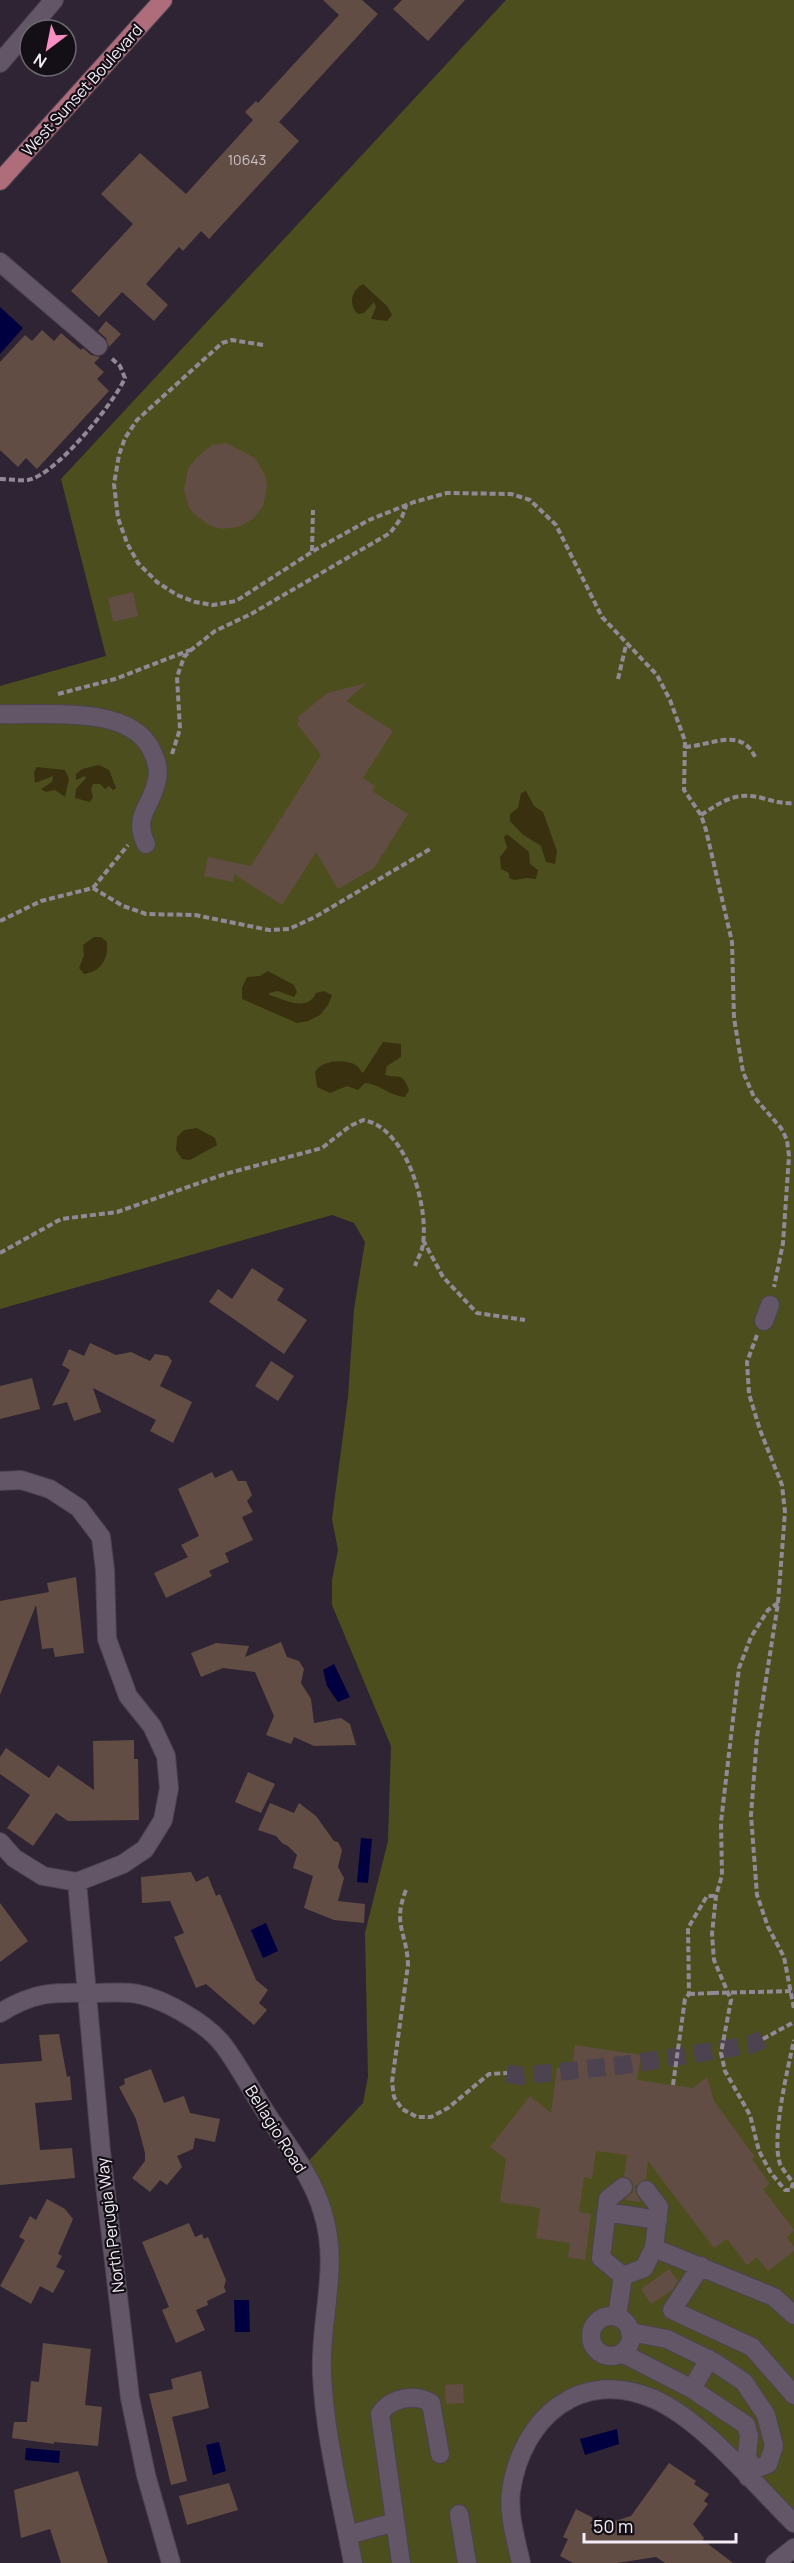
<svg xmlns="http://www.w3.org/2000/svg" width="794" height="2563" viewBox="0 0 794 2563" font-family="Manrope,sans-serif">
<rect width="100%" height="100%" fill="#2f2433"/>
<!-- green -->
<path fill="#4d4e1d" d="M506,0H794V2523L705,2434L621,2389L552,2412L514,2476L521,2563H353L324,2403L331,2269L302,2168L363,2103L368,2077L365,1933L388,1841L391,1746L332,1605V1580L338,1550L332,1519L348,1397L354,1309L365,1242L354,1223L332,1215L0,1309V686L106,656L61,479Z"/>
<!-- sand -->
<path fill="#38300f" d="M363,284L387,306L392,315L387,321L371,319L376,307L374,302L364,313L358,314C348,305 351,290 363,284Z
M99,765L109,770L116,788L113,790L109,786L105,789L100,784H93L91,789L93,797L90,802L75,798L76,789L86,778L85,776L76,780V774L82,769Z
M37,767L65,770L69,779L65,797L55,790L46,792L41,789L52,782L53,776L35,783L34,772Z
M526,791L534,806L543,812L557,851L555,864L546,862L541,846L522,834L510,821V814L518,808L521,793Z
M507,834L529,852L530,864L538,870L536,879L527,878L514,880L509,878V873L501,869L500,857L507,848L504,837Z
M94,937H101L107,942C108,959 102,971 84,974L79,968L84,955L83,945Z
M268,971L294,985L297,992L294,997L278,991L269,993V995C284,999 307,1013 316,993L324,991L332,995L328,1005L320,1015L308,1021L297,1023L242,999V988L247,977L260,976Z
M383,1042L401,1044V1057L387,1066L385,1075C399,1079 402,1071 409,1090L405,1097C390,1096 379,1084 365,1083L358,1090L347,1086L330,1093L317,1087L315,1072C321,1060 344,1059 354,1064C360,1067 359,1070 363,1073Z
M197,1128L215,1138L217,1145L190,1160L182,1159L176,1150L177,1137L184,1130Z"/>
<!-- water -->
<path fill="#000041" d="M0,307L23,328L0,354Z
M334,1664L350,1697L338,1702L327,1686L323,1670Z
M361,1838L372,1839L368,1883L357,1882Z
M266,1923L278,1951L263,1958L251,1930Z
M234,2300H249L250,2332H235Z
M617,2429L619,2444L585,2455L580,2439Z
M219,2442L226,2471L213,2475L206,2445Z
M26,2448L60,2451L59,2463L25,2460Z"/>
<!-- building -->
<path fill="#624d44" d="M323,0H362L378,14L279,122L299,141L209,239L201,231L183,251L179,247L146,284L168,305L154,321L122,292L99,317L71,291L133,224L101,194L140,153L186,194L253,120L245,112L256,101L258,103L339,15Z
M402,0H465L428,41L393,9Z
M106,321L121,334L109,347L106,338L98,331Z
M42,330L54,341L61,333L81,350L83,348L91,355L100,357L94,363L104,372L97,379L109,391L37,469L26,458L18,467L0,450V362L25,335L32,341Z
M226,443L255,458L265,475L267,486L263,506L253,519L238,527L222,529L211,526L195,515L189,507L184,490L188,469L197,457L212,445Z
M133,592L138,616L113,622L108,598Z
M367,683L346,701L393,731L363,778L375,786L372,791L408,814L374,868L338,889L316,852L282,905L234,874L233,882L204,876L208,857L251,866L321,755L297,724L300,721L297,718L327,693Z
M252,1268L284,1289L277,1300L307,1320L284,1354L209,1302L218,1289L232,1299Z
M90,1343L116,1355L131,1352L150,1361L155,1354L168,1356L172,1361L160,1386L192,1402L173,1443L150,1431L156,1420L93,1388L101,1412L74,1421L67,1402L52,1406L70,1370L62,1365L69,1349L84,1356Z
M271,1361L294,1376L278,1401L255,1386Z
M32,1378L40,1409L0,1419V1386Z
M232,1470L238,1481H246L252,1495L247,1501L253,1512L242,1517L253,1540L225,1553L229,1562L209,1571L212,1576L166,1598L154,1573L188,1557L181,1545L199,1536L178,1489L212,1472L215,1478Z
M76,1577L84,1653L55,1657L53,1648L42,1649L36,1605L0,1695V1601L49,1592L47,1583Z
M281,1642L287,1657L299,1661L304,1669L301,1683L311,1699L314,1723L341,1718L350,1724L356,1745L314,1746L294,1737L291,1744L266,1735L274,1716L255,1672L223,1668L201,1677L191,1653L216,1643L249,1646L245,1657Z
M134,1740V1759H138L139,1820L68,1821L56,1813L33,1846L7,1828L30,1795L0,1774V1757L6,1748L49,1778L58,1765L94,1790L93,1741Z
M248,1772L275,1784L261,1813L235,1802Z
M270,1803L294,1813L299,1803L316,1816L334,1841L338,1842L342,1850L338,1867L344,1878L338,1901L365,1904L364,1923L334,1920L304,1908L313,1876L293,1868L297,1855L288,1846L282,1843L276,1836L258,1830Z
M191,1872L196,1882L208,1876L216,1896L220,1894L256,1980L268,1990L259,2003L267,2010L254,2025L206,1984L196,1988L174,1937L184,1933L170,1901L142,1903L141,1877Z
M0,1903L28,1941L0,1962Z
M59,2034L67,2077L70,2076L72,2100L35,2103L40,2150L72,2148L75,2178L0,2185V2064L42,2061L39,2035Z
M575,2045L641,2055L637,2080L693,2088L707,2077L714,2101L755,2157L752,2159L770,2184L763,2189L794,2230L787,2237L794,2247V2251L768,2271L757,2257L747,2265L727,2239L714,2248L648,2161L646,2179L635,2186V2192L641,2202L625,2200L633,2192L634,2186L631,2180L624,2176L627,2155L596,2151L592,2179L584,2177L579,2212L591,2214L585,2260L568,2257L570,2243L536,2238L540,2208L500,2202L506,2159L490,2147L530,2096L551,2113L557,2068L572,2070Z
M151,2069L164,2103L184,2096L190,2113L220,2119L215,2142L195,2138L193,2149L177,2156L182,2167L167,2185L160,2180L150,2192L132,2178L145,2161V2153L136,2119L119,2087L125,2084L124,2079Z
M47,2199L65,2209L73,2219L58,2254L62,2256L56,2267L65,2271L53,2293L40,2286L31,2304L0,2286L25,2240L19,2237L30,2216L36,2220Z
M189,2223L195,2237L202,2234L204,2239L208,2237L226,2280L224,2287L226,2292L207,2301L208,2305L196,2310L205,2330L176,2343L162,2310L169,2307L142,2242Z
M669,2269L678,2281L672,2290L651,2304L641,2289Z
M43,2343L91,2349L85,2405L102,2407L98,2446L54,2442V2444L12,2438L14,2422H27L31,2381L39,2382Z
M201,2371L209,2408L172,2417L187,2481L171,2485L149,2394L173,2389L171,2379Z
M463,2384L464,2403L446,2404L445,2385Z
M669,2463L696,2481L694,2484L709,2494L704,2501L708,2504L693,2524L704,2538L703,2540L733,2563H665L656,2557L617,2563H573L560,2556L568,2539L563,2537L576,2509L605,2524L631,2516Z
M78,2471L108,2563H61L50,2529L21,2538L14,2490Z
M229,2483L238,2510L187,2525L179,2496Z"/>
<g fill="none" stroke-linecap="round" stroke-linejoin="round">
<!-- minor-tunnel -->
<path stroke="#4c4250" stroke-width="18" stroke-dasharray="18 9" stroke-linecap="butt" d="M507,2073L520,2076L624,2065L750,2045L763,2039"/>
<defs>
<path id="minor" d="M0,63L54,0
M0,262L98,346
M0,714C43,716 128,704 151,749C157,762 160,770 156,784C149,810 133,817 146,844
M764,1321L770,1305
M0,1481L21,1480L50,1489L79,1508L101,1537L105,1570L107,1639L128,1696L152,1726L166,1756L169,1788L163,1820L145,1849L123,1864L77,1882L43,1876L14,1858L0,1842
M77,1882L101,2151L130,2398L146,2475L171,2563
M0,2013C33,1992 53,1992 90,1993C104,1993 118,1992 131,1993C160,1996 207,2023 224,2046C241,2069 254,2095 270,2119C290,2149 313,2178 323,2213C340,2268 319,2320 322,2375C325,2438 342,2502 353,2563
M623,2187L608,2199L601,2258L623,2276L644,2268L654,2248L659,2207L646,2190
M606,2212L658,2220
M654,2248L774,2297L794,2315
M701,2266L672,2310L752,2347L794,2395
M591 2336a20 20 0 1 1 40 0a20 20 0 1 1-40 0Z
M617,2317L623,2276
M630,2332L667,2339L714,2362L744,2382L766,2415L774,2446L768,2464L753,2470L748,2477
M622,2353L692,2389L746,2425L749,2436L747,2456L753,2470
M692,2389L709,2359
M459,2514L467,2563
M348,2535L395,2522
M401,2563L380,2414C390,2398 415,2393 431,2403L440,2454
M521,2563C516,2540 508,2514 511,2491C522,2417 581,2367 654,2399C704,2421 755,2485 794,2523
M775,2563L794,2548"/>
<path id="major" d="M0,181L163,0"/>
</defs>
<!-- minor casing -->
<use href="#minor" stroke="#4c434f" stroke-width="20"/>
<!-- major casing -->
<use href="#major" stroke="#4c434f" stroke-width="20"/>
<!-- path -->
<path stroke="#928996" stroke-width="4" stroke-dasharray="6 3" stroke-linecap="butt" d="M263,345L232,340L222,343L137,420L125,438L119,455L114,484L118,518L127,543L138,563L157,582L177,595L195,602L213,605L236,601L315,550L369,520L414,502L447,493L511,494L530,500L556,525L602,617L657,675L670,700L685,741L684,790L701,815L706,830L732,942L734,1018L743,1072L754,1097L781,1128L787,1140L789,1156L783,1243L774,1287
M0,479C9,479 19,481 28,480C56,475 114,403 125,378L120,366L110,357
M312,551L313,510
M618,679L626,645
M58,694L115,679L190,650
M685,747C713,745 742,726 756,759
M172,754L180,729L177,677L184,657L191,650L215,631L251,614L390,533L402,517L406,506
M701,815C721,802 736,791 762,798C773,801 782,804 794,803
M93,888L128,845
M0,921L41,901L93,888L123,906L146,914L195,915L269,930L289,929L315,917L430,849
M423,1240L443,1277L477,1313L525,1320
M0,1253L61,1219L117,1212L225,1174L322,1148L350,1126L363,1120C407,1127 431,1211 422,1249C420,1255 417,1260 415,1266
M757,1335L747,1362L749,1394L760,1430L782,1485L785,1512L778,1603L757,1737L751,1815L757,1895L768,1927L784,1957L794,2009
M778,1603L768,1610L751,1637L739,1668L721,1822L722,1875L716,1896L712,1934L714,1960L731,2000L721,2053L725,2071L750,2115L759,2151L771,2173L785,2190H791L793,2183C789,2177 783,2170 780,2164C771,2137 788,2068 794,2040
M406,1890C392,1925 407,1932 408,1965L392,2082L394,2097L402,2109L417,2117H431L448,2108L489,2074L507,2073
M689,1994L713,1993
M763,2039L794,2022
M673,2085L685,1999L689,1994L688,1928L707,1896H716"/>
<!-- minor -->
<use href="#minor" stroke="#635667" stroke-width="18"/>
<!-- major -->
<use href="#major" stroke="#af6c7b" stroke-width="18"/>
<!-- path-bridge -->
<path stroke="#928996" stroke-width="4" stroke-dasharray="6 3" stroke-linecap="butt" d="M713,1993L794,1991"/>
</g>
<g text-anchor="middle" stroke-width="4.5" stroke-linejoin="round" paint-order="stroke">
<!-- number labels -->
<g font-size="14" fill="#cfc4ca">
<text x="247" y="165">10643</text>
</g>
<!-- street labels -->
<g font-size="16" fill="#f3ecf6" stroke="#140f16">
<text transform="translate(82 90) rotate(-48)" y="6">West Sunset Boulevard</text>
<text transform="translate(276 2129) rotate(58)" y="6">Bellagio Road</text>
<text transform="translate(110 2225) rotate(-97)" y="6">North Perugia Way</text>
</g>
</g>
<!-- north arrow -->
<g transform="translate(48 48) rotate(212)"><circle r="28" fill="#140f16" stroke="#6d6770" stroke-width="1.5"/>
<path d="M0-4.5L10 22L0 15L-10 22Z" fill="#fa8fc6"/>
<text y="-9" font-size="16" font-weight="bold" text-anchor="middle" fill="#f3ecf6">N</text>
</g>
<!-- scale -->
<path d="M584 2533v9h152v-9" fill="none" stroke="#f3ecf6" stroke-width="3"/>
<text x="593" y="2533" font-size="18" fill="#f3ecf6" stroke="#140f16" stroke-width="4.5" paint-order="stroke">50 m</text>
</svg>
